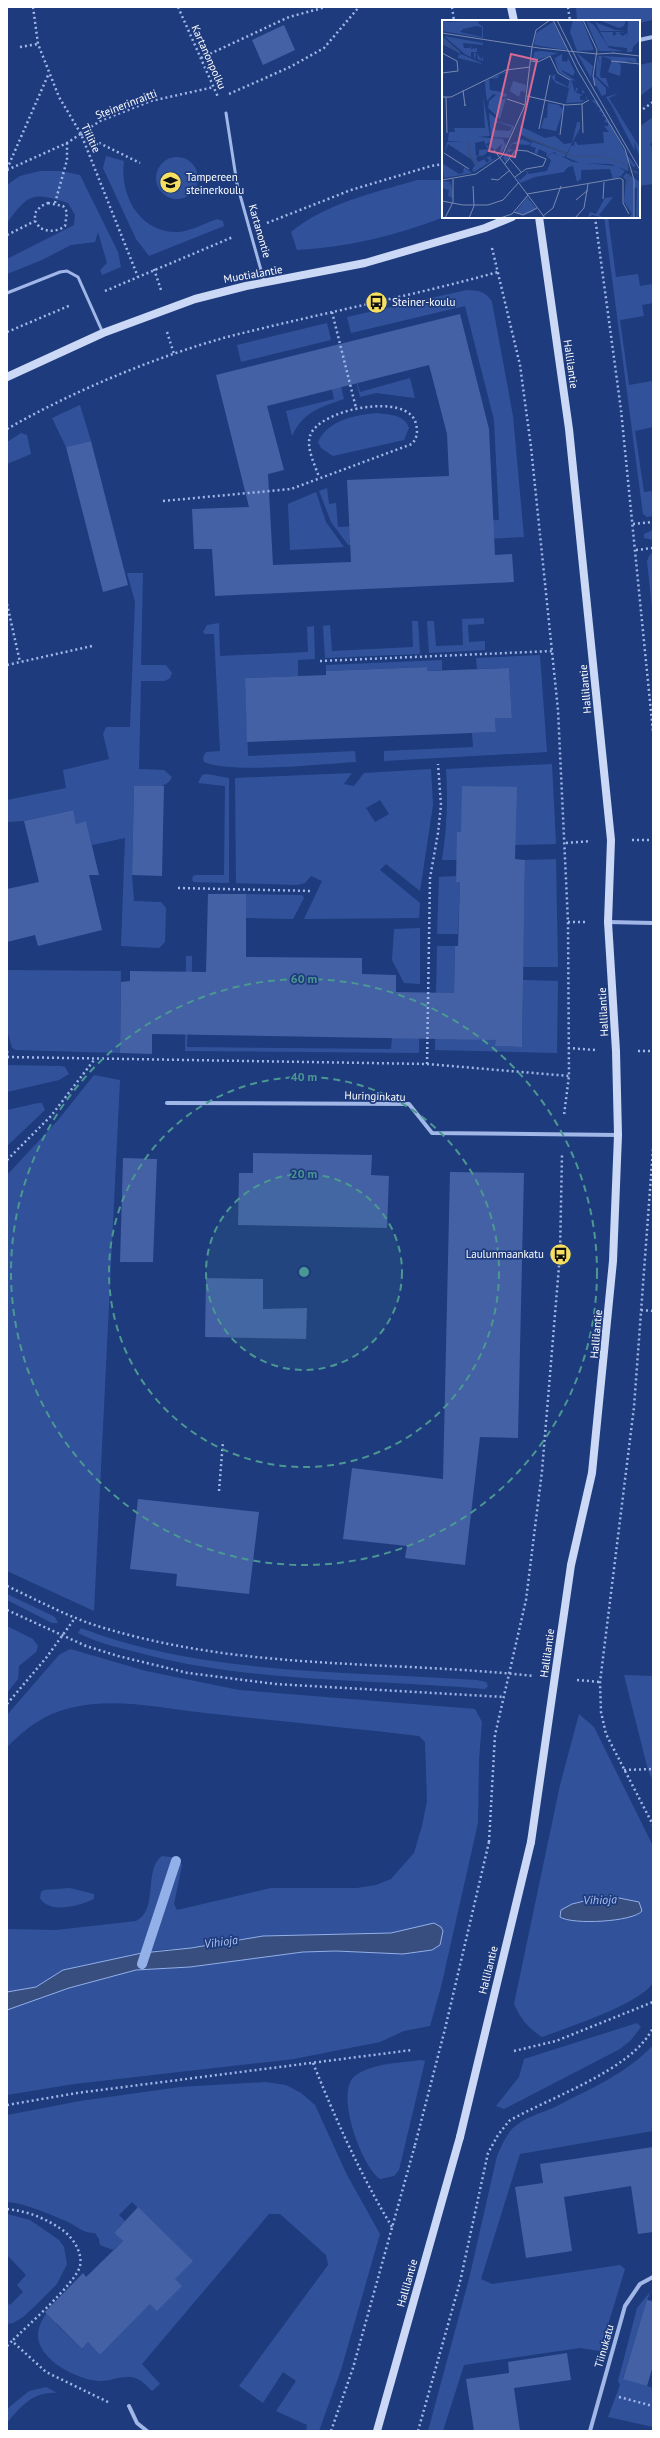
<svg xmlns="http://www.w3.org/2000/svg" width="660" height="2438" viewBox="0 0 660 2438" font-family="'PT Sans',sans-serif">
<rect width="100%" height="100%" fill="#1e3b7d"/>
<!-- green -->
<path fill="#31529b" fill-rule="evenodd" d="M576,7H653V20L639,23V21H577Z
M653,62V86L639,97V65Z
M653,117V142L650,144L653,148V184L639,186V127Z
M106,156L124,161C119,195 140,234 179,232C191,231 206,223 217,219L223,221L224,226L149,256L136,239L103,168Z
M156 178a21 21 0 1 1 42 0a21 21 0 1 1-42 0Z
M40,171H61L80,175L118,252L121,267L102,275L100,270L107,263L98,232L95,242L71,245L42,260L7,274V259L74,225L75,215L68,203C33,192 29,193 7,223V185L20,176Z
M417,180H443L444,217C395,236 349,247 297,250L291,232C326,203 374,193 417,180Z
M604,217H608L616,277L638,274L640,286L652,284L653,303L642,305L644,316L620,320L629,385L652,381L653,427L635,431L644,492L653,491V516L647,517L643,514Z
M467,290C479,291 486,291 492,302L513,416L524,537L348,545L331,522L319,491L327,488L329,504L336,503L338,527L499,520L494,420L465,306L351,333L347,317Z
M327,323L331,340L241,362L237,345Z
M351,361L360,392L410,378L415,398L376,393L360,397Z
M336,366L344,399C319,408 304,411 292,436L286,411L334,399L327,368Z
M80,405L91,441L66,447L52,418Z
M377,413C390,415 404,414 409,428L404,440L333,456L321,448L318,442C328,420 355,415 377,413Z
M21,433L27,435L31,454L7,464V442Z
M316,492L326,522L344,547L290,550L288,504Z
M653,530V540L644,538V534Z
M653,552V618L647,561L649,556Z
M127,573H143L141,665H166L172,673L170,678L165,681H141L139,769L164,770L172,777C166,791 147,786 134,786L132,875L134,901L161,902L166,908L165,942L159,948L121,946L125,838L92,845L86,821L76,824L72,810L24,821L7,822V800L66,788L63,770L109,759L103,734L106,727H130L135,602Z
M484,618V624L468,625L469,642L485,641V650L429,653L427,621H434L436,646L463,645L462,619Z
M412,621H418L420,654L325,658L323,626L330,625L332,651L413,647Z
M219,623L220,656L308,652L307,627L314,626L315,659L298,660V676L245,678L248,756L355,751L356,762C321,764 232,774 204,762L203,757L206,752L220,751L214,634H205L203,632L207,625Z
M540,655L547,752L384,761V751L473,747L472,733L496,732L495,718H512L509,668L477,669L476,658Z
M442,660V670L427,671L426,667L326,671V665Z
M552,764L556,844L515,845L461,832L457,860H442C447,829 448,800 446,769Z
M431,769L433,805L420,891L386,864L380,870L420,903L419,918L304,919L322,881L311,876L305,883L297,885L236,883L235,778L352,773L344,784L354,786L364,773ZM380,800L389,814L375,822L366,808Z
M207,774L229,778V883L194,882L192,880L193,876L196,875H224L225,786L198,783L202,775Z
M556,859L558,967H523L525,860Z
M456,876V882H460L458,934H437L439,877Z
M246,894L302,895L304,898L293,919L246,918Z
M420,928V984L404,983L392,960L394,929Z
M437,946H455L454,997L496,1040V1046L522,1047L523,980L558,981L557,1053L435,1050Z
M186,956H192L191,1021H188L187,1047L391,1049L392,1038H419V1053L185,1051Z
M7,970L121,971L120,1053L16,1050L12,1048L7,1030Z
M7,1065L61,1066L65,1067L69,1074L59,1080L7,1092Z
M94,1075L120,1080L94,1611L7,1571V1175L59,1119Z
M38,1103H42L45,1110L7,1146V1110Z
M7,1594L55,1617L58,1623H52L7,1600Z
M7,1626L33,1639L38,1646L36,1652L19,1666L18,1679L7,1693Z
M81,1628C201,1675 349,1671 477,1680L486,1682L488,1686L485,1689C373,1679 258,1683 147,1655C125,1649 99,1644 78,1633Z
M70,1649L146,1671L239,1690L475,1709L482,1722L479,1760L478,1823L441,1987L430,2026L404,2031L380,2042L294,2059L74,2084L7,2095V2010L10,2008L69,1988L136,1970L190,1967L303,1952L336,1951L403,1954L417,1928L391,1933L355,1935L263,1936L191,1948L158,1950L63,1970L36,1987L7,1992V1929L56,1930L136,1921C159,1910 143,1870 162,1856L177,1858L182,1865L174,1904L177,1910L271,1888H357L376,1885L391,1879L414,1853L422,1826L427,1801L425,1742L419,1736C348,1728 276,1721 205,1713C159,1708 116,1697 70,1708C44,1714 25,1729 7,1747V1715L59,1655Z
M624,1675L653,1676V1781L648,1770Z
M579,1714L594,1727L653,1846V1983C640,2004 566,2028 542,2037C528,2028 521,2019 514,2004L560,1785ZM614,1897L639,1902L587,1920L560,1917L597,1898Z
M70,1888L94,1894V1899C81,1905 50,1915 40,1898L41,1892L44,1890Z
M637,2023L641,2027L631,2040L620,2049L504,2109L496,2106L519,2077L524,2059Z
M653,2045V2131L520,2154L481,2279L492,2284L620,2265L625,2269L600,2351L580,2348L464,2365L443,2431H428L469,2279L497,2156C501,2147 505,2137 512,2129C524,2117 540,2114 555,2107C588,2090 628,2073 653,2045Z
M421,2060L425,2061L399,2170L394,2176L380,2179C362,2168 334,2092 355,2076C371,2063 401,2063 421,2060Z
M266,2082L286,2085L301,2093L315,2105L347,2175L380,2234L341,2370L319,2431H306L307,2425L276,2411L296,2381L283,2372L263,2403L239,2386L328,2265L326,2255L280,2214H269L142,2364L160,2384L152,2391C147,2386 142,2380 135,2378C123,2374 111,2382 99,2381C77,2380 36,2359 38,2333C39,2323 46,2314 51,2306L63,2317L56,2324L82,2349L88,2342L100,2355L192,2261L132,2202L119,2215L125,2221L114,2233L123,2241L113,2250L100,2245L99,2239L95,2233C84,2233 79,2228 70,2223C50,2214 28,2204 7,2202V2115L80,2101L180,2087Z
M7,2214L30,2220L59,2240L64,2247L67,2264L57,2284L35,2306L23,2317L13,2323L7,2324V2302L10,2305L23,2292L17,2285L26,2275L7,2255Z
M650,2292L623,2378L653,2388V2427L608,2417L620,2385L618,2381L637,2308Z
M46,2387L57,2393C34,2391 21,2406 7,2423V2409L29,2391Z"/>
<!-- water -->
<path fill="#384e7f" stroke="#94b0e9" d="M614,1897L639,1902L642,1911C633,1922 572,1925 560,1917L561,1910L572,1904L597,1898Z
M434,1923L441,1927L443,1931L440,1945L432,1950L403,1954L336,1951L303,1952L190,1967L136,1970L69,1988L7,2010V1992L36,1987L63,1970L142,1953L191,1948L263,1936L391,1933Z"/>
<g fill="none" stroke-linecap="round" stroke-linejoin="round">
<!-- stream -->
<path stroke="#94b0e9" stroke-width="10" d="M142,1964L176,1861"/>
</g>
<!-- building -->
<path fill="#4361a4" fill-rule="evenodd" d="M284,25L295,50L263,65L252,40Z
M460,314L489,429L495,555L512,554L514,582L215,596L212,549H194L192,509L249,507L216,375ZM429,365L447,434L449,476L347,480L351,562L273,565L268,474L284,470L267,406Z
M91,441L128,585L103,592L66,447Z
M427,667V671L509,668L512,718H495L496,732L247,742L245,678L326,675V671Z
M134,786H164L162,876L132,875Z
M462,786L517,787L515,859L525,860L522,1047L495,1046L496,1040L152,1034V1054L120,1053L121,982L130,981V971L206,972L208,894H246V957L362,958V974L396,975V992L454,993L455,946H458L460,882H456L457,832H461Z
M73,810L76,824L86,821L99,875H89L102,930L38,946L35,935L7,942V889L39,882L24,821Z
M253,1153L372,1155L371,1175L389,1176L387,1228L238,1225L239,1173H253Z
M123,1158L157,1159L153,1262H120Z
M450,1172L524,1173L518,1438L480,1437L465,1565L405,1558L407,1546L343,1539L352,1468L443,1479Z
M206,1278L263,1279V1309L307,1308L306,1339L205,1337Z
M138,1499L259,1512L249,1594L176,1586L177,1574L130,1569Z
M653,2147V2232L638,2234L631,2186L564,2197L572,2251L526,2258L515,2187L543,2183L540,2164Z
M138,2207L193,2261L175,2279L182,2286L157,2311L150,2304L100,2355L88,2342L82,2349L45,2312L83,2273L86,2277L123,2241L114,2233Z
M647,2300L653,2301V2366L647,2386L623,2379Z
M567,2353L571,2380L514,2388L520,2431H474L466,2379L509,2373L508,2362Z"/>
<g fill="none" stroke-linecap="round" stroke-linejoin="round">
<!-- path -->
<path stroke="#a1b7e7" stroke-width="2.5" stroke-dasharray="2 3" stroke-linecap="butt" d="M33,7L38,44L59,97L81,134L138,277
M178,7L218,97
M452,7L454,21
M568,7L570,21
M20,47L38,44
M201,58L289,17L326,7
M229,94L290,67L324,48L359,7
M639,112L653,102
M81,134L140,163
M7,169L49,73
M7,170L67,143L100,121L151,101L214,87
M48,203L63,206L67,212L65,226C57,232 49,232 40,228L35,221V213L41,206Z
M55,203L67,160V143
M595,217L621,410L653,732
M267,223L351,190L431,166L443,164
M7,235L35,221
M492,248L520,365L531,447L558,710L568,922L569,1076L564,1115
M154,269L161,290
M105,291L233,237
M332,312L356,408
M7,332L71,305
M167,332L174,354
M7,429C71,392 155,357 227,337C317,314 408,297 498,272
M163,501L291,489L412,444C417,438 418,432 416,424C409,391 318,409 310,436C306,448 315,465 319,477
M633,524L653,522
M636,550L653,548
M7,604L20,662
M320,661L553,651
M7,665L92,646
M632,840H653
M566,843L591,841
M178,888L312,891
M568,922H586
M568,1048L595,1050
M7,1051L8,1057
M638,1051H653
M7,1057L427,1064L569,1076
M427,1064L430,878L438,833L441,805L438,764
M653,1149L634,1407L600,1682L601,1712L606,1734L653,1825
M7,1160L51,1116L94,1060
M641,1310L653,1311
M219,1491L223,1441
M7,1586C39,1601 70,1618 104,1628C248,1671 387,1660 534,1676
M7,1610L86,1646L118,1656L188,1673L275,1684L504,1697
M577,1680L600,1682
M7,1704L46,1658L75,1618
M624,1770L653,1769
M489,1842L495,1735L526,1600L542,1471L560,1254L562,1154
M514,2051L556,2041L653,2002
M313,2063C336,2120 360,2174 392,2227
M7,2105L77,2093L412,2050
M7,2209C27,2211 45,2218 61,2229C72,2236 83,2252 80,2266C76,2283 26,2327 12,2341
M7,2346L12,2341L46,2372L110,2403
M619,2397L653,2406
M331,2431L353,2368L415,2145
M418,2431L460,2282L488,2153L498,2135L509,2121C550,2097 631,2071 653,2028"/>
<!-- lane -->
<path stroke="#a1b7e7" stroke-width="3" d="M226,113L237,184L264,281
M7,293L60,272L67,271L78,277L103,333"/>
<!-- street -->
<path stroke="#a1b7e7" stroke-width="4" d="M639,40L653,37
M608,922L653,923
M167,1103L409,1104L432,1133L618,1135
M129,2406L137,2423L147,2431
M590,2431L625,2306L640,2284L653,2277"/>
<!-- secondary -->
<path stroke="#cbd8f6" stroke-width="8" d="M511,7L514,21
M7,377L103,333L195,299L246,286L365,263L485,228L512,217
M531,1842L571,1565L592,1473L613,1261L618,1135L616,1051L608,922L611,840L569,429L539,217
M377,2431L460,2137"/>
<!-- path-bridge -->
<path stroke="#a1b7e7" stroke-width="2.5" stroke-dasharray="2 3" stroke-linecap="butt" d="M415,2145L445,2029L489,1842"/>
<!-- secondary-bridge -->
<path stroke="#cbd8f6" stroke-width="8" d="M460,2137L531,1842"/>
</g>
<!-- distance rings -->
<circle cx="304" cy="1272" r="98" fill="#4b9892" fill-opacity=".12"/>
<g fill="none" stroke="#4b9892" stroke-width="2" stroke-dasharray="7 5">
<circle cx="304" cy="1272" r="98"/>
<circle cx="304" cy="1272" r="195"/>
<circle cx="304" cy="1272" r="293"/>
</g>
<!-- icons -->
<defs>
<symbol id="school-disc" viewBox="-11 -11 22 22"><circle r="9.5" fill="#f6df61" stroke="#1e3b7d"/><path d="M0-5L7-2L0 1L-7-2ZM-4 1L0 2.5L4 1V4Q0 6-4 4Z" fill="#111"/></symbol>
<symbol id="bus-disc" viewBox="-11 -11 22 22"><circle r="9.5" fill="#f6df61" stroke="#1e3b7d"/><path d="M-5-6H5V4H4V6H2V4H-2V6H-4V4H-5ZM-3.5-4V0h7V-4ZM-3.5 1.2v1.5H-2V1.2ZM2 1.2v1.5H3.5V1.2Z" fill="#111"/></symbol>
</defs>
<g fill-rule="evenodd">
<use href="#school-disc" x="158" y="170" width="25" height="25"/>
<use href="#bus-disc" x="364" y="290" width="25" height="25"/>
<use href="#bus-disc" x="548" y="1242" width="25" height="25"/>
</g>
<g text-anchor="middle" stroke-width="3.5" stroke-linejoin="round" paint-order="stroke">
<!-- street labels -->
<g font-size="11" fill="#fff" stroke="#1e3b7d">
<text transform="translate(209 57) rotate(66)" y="4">Kartanonpolku</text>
<text transform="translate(126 104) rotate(-21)" y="4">Steinerinraitti</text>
<text transform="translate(91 138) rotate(65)" y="4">Tiilitie</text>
<text transform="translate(260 231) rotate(74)" y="4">Kartanontie</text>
<text transform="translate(253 274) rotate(-10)" y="4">Muotialantie</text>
<text transform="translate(571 364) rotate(82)" y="4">Hallilantie</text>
<text transform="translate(585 689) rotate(-95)" y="4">Hallilantie</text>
<text transform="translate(603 1012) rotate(-93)" y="4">Hallilantie</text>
<text transform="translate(375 1096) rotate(2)" y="4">Huringinkatu</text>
<text transform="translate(596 1334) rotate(-85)" y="4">Hallilantie</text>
<text transform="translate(547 1653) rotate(-82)" y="4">Hallilantie</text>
<text transform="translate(488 1970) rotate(-76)" y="4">Hallilantie</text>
<text transform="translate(407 2283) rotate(-74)" y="4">Hallilantie</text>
<text transform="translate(604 2346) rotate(-74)" y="4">Tiinukatu</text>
</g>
<!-- poi labels -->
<g font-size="11" fill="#fff" stroke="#1e3b7d" text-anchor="start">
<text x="186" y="181">Tampereen<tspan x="186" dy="13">steinerkoulu</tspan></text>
<text x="392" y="306">Steiner-koulu</text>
<text x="544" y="1258" text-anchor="end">Laulunmaankatu</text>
</g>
<!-- water labels -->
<g font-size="12" font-style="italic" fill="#acc2ef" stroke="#1e3b7d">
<text transform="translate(600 1900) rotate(-2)" y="4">Vihioja</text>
<text transform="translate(221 1942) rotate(-8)" y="4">Vihioja</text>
</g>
</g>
<!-- overview -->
<g transform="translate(442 20)">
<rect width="198" height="198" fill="#1e3b7d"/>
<path d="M0,0L6,2L38,0L36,3L41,7V18L0,11ZM34,6L40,7V17L18,12L21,9ZM131,0H140L152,30L135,31L128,12ZM144,0L152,5L167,28L182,31H157ZM157,0H184L182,6L177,8ZM186,0H198V20L191,27L190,32H185V28L166,26L158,12H171V16L175,14L173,12H184L176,13L181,16L185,13V22ZM111,2L123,26L124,30L92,25L94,13ZM153,2L173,10L185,11H158ZM0,16L18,32L17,36L19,34L41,44L16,38L17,33L0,24ZM2,16L41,23V25L21,23L22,28H28L29,25V29L35,28V32H29V37L32,38V33H34L33,38L36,39L35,34L40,40L41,35V41L24,35ZM99,31L116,33L91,41L92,32ZM135,33L151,46L149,58ZM120,34V41L125,42L126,38L133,52L131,56L120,50L113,38ZM156,36H160L158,55L159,58H164L167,68L154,56L155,37L158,45L157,57L158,48V45ZM160,36L194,38L195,43L183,40L187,42L176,43L179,45L178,56L166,52L170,40ZM112,37L121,52L134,61L130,60L124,83L127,68L114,63L109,57L113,54V60L126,67L128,59L117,52ZM63,52H66L57,55L56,58L47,59L48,70L59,72V67L60,73L65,74L64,77L54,75L62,77H58L61,78L57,81L64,78L58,99L46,88L47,81L54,75L51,74L45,81L44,75L50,74L44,75L43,61ZM153,57L164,68V74L160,76L151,60ZM71,61L84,65L83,73L80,70L79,72V70L77,77L68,71ZM130,61L133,73L134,68H136L134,73H140V69L143,73H135L141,75L138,76V80H144V76L145,79L139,82L124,83ZM177,73L167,78L198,128V138L192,121L193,131L170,87L189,116L164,77ZM41,76L48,116L36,117L61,119L64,126L57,136L60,124L53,130L47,126L48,122L44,124L47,127L45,128L42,121L37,122L39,126L37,122L33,123L34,136L37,135V130L49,129L41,136L39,135L40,138L38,135L34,138L36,142L43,139L44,143L48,140L44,138L48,136L50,140L56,137L32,152L30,150L33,145L29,139L6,124L3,132L5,122L21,121H6L7,112H13L12,108H43ZM149,80L155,81L185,135L194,146L191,147L186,139V151L169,144L138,143L124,137L129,126L134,125H132L133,121L136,125L162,123L161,112H167L162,106H166V103L162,102L164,99L162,96L160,97L161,94L159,91L157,93L158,89L156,86L154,88L155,85ZM106,83L117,85L121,90L114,111L99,108L102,98H105ZM47,93L55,99L54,101L72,106L67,118L49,117ZM56,102L70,107L68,111L51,110V106ZM135,102H138V108L125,133L79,115L78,106L103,118L113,116L122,124L130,123ZM78,117L124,134L123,137L119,136L131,142L174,146L183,151L179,156L171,159L168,149L139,150V159L135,162L131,146L126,147L122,152L93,157L78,163L75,156L78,160L85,154L84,150L87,154L105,151L109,140L105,137L111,133L116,135L112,132L104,137L105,133L97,129L95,134L92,133L94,128L88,126L90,122L102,127ZM80,119L89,123L87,125L70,124L67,129L73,130L66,132L64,136H69L64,142L61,138L69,124ZM0,143L17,154L21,153L22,147L30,153L2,158ZM184,153L198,162V195L194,198L195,167L192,169V198H186L190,194L182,182L184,160L181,157ZM0,161L9,162L4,166L9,163L11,175L8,182L9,177L6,176L7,170L0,168ZM85,177L94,188L91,192L81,195L73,193ZM171,177L157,195L162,198L150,195L146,198L148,192L154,194L163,178Z" fill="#31529b" fill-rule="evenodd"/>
<path d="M79,116L88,118L132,136H159L182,143L186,145L187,150L194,151L198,155L187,150L185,145L159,137H131Z" fill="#384e7f"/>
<path fill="none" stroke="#384e7f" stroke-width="2" d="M0,20L14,30M27,121V134L36,146M184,166L187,154"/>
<path fill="none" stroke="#7889b1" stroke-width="1" d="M111,0L136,51L183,129L192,160V198M115,0L137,44L198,150M141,0L155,30L151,56L153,66M0,13L97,28L155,34L172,33M90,27L94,10L108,0M0,33L15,41L16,51L0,53M171,33L198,36M198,39V58M89,41L96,42L108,36L116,53L128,60M169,41L198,44M21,70L23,86V84M85,76L124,85L140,84L147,80M0,77H9L64,50L88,47M4,77L5,113M65,79L83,85M140,84L141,113M97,109L108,55M118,115L122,84M52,130L103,198M2,133L27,149M68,139L79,152M63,144L74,130L85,131L104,139L101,146L84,149L73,157M49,159L56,160L68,150M0,160L34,154L60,136L83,85L90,27M85,174L178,158L181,160V183L187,194M161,179L162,162M134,180L146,170M0,181L21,185H46L61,180L77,162M72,192L81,195L95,188M101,196L111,188L119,166M3,198L11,182V159M27,198L32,186L31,166M58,198L70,194L86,175M133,198L142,188L146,164"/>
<path fill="#d76994" fill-opacity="0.15" stroke="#d76994" stroke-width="2" d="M69,34L95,40L73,137L47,131Z"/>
<rect width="198" height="198" fill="none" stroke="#fff" stroke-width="2"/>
</g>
<circle cx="304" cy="1272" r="6" fill="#4b9892" stroke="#1e3b7d" stroke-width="2"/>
<g font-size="12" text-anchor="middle" font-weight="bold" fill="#4b9892" stroke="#1e3b7d" stroke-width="3.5" stroke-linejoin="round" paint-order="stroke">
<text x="304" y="983">60 m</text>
<text x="304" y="1081">40 m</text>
<text x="304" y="1178">20 m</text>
</g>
<!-- border -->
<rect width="660" height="2438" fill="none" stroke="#ffffff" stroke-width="16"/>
</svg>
